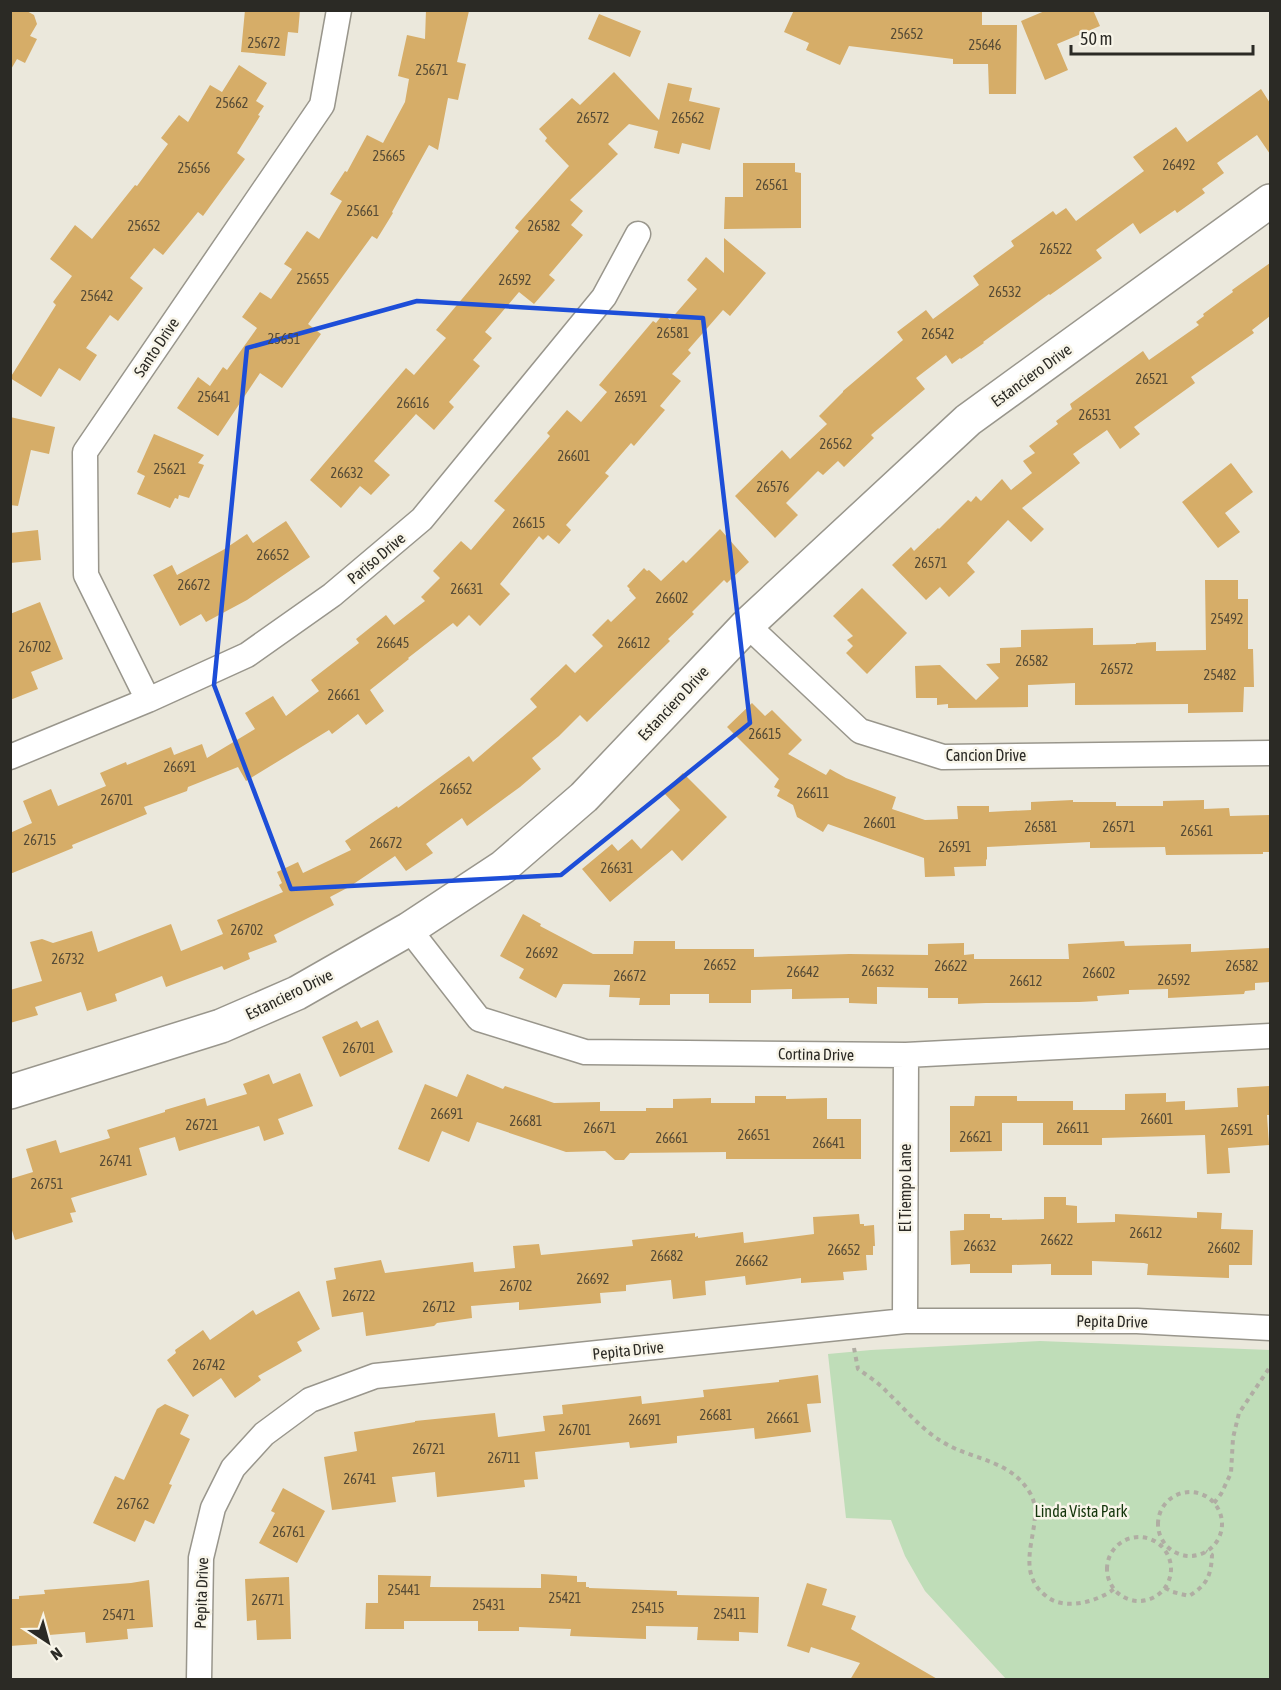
<svg xmlns="http://www.w3.org/2000/svg" width="1281" height="1690" viewBox="0 0 1281 1690" font-family="'Asap Condensed',sans-serif">
<rect width="100%" height="100%" fill="#ebe8dc"/>
<!-- green -->
<path fill="#bfddb8" d="M1040,1341L1270,1350V1679H1006L925,1591L905,1556L891,1520L846,1518L828,1354L871,1350Z"/>
<!-- building -->
<path fill="#d6ad68" d="M10,10H25L34,15L37,24L30,36L37,39L25,63L17,59L10,71Z
M245,10H300L298,33L288,32L285,56L241,52Z
M426,10L469,11L457,62L466,64L458,100L448,98L438,150L429,145L392,212L393,213L377,239L372,236L308,324L321,334L282,388L260,373L218,436L177,408L198,377L210,386L223,367L227,370L257,328L242,317L260,292L271,299L292,269L284,264L307,231L319,239L342,201L330,194L345,171L347,172L367,135L383,143L405,102L409,79L398,76L407,35L425,39Z
M794,10H982V25H1017L1016,94H989L988,64H953V59L849,46L840,65L806,50L809,43L784,32Z
M1047,10H1093L1100,26L1057,44L1068,70L1045,80L1021,21Z
M599,14L641,31L630,57L588,39Z
M239,65L267,83L256,101L264,106L258,115L260,116L237,153L245,159L222,190L203,216L198,212L163,255L154,248L130,278L143,288L118,321L110,315L86,348L97,355L80,381L59,368L41,397L10,378L56,305L53,302L72,276L50,259L75,225L92,239L135,185L137,186L168,144L161,138L179,115L188,122L210,85L222,92Z
M614,72L659,120L668,83L692,88L689,101L720,108L710,150L682,143L679,154L654,148L658,131L629,124L608,144L618,154L570,200L583,211L571,225L583,235L549,275L555,280L534,304L519,292L485,332L492,338L473,360L480,366L449,402L454,407L434,430L416,414L374,461L390,475L371,495L360,486L341,508L310,480L406,368L414,375L446,338L436,330L519,231L515,228L516,226L569,166L545,141L547,138L539,129L572,98L580,105Z
M1261,89L1270,103V154L1257,135L1217,163L1224,173L1202,189L1205,193L1177,213L1175,210L1140,234L1133,223L1096,250L1102,258L1050,295L1049,294L983,342L984,343L961,359L960,358L952,364L946,355L916,378L925,389L871,435L874,438L844,467L838,461L823,475L818,471L786,503L798,515L775,538L735,496L782,450L790,459L827,424L819,416L843,392V391L903,340L897,332L926,310L933,319L979,285L973,276L1014,246L1011,241L1053,211L1056,215L1066,208L1076,221L1144,171L1133,157L1176,127L1187,142Z
M743,163H795V172L801,173V228L724,229L725,197H743Z
M724,238L766,273L730,316L723,310L688,350L691,353L672,374L681,381L660,406L665,410L634,446L631,443L605,473L609,476L566,525L571,530L559,544L548,535L543,540L539,536L500,584L510,594L480,626L469,615L457,627L453,623L408,658L409,659L370,690L384,711L366,725L358,714L332,734L329,730L246,781L238,767L188,787L187,791L144,807L147,814L72,845L73,848L10,874V833L32,823L23,801L51,789L58,806L106,786L100,773L126,762L127,765L171,747L174,755L202,744L207,758L255,729L245,713L273,696L286,716L319,691L311,680L359,643L356,639L386,615L394,625L425,601L421,597L440,578L433,571L461,541L471,550L505,510L494,501L550,436L547,433L567,410L581,422L607,392L599,385L653,321L656,323L663,314L670,320L697,289L687,280L706,257L724,273Z
M1270,263V316L1252,330L1254,333L1191,377L1195,383L1134,427L1140,434L1120,449L1107,430L1073,454L1080,463L1022,508L1044,529L1031,542L1008,520L967,563L975,572L949,597L940,587L926,600L892,565L911,547L914,551L938,528L939,529L968,500L971,502L976,496L981,501L1002,479L1011,490L1032,473L1023,461L1035,453L1029,446L1058,424L1056,421L1072,409L1070,404L1143,351L1149,360L1199,325L1196,322L1204,316L1203,314L1233,292L1232,290Z
M10,417L55,427L49,454L31,450L18,506L10,505Z
M154,434L204,455L198,463L204,465L189,498L179,495L178,499L175,498L170,508L137,494L145,476L137,472Z
M1231,463L1253,492L1225,513L1240,532L1218,548L1182,502Z
M286,521L310,557L247,600L206,622L201,614L180,626L153,575L172,565L177,575L223,550L247,534L253,543Z
M720,529L749,562L727,583L724,580L692,612L694,614L668,639L670,641L587,722L580,715L559,736L532,758L541,769L520,787L467,826L462,818L426,844L433,853L406,871L395,856L349,887L330,897L334,905L274,935L277,942L248,953L250,959L224,970L222,966L166,987L162,976L115,994L117,1001L87,1011L81,992L35,1007L38,1015L10,1023V990L42,981L30,942L42,939L53,943L92,931L98,952L171,924L181,951L223,934L217,920L283,892L279,885L282,883L277,872L298,862L303,873L351,850L345,841L397,806L398,808L469,756L473,762L537,707L530,699L566,664L575,673L603,646L592,635L608,619L611,622L636,598L629,590L630,589L627,586L644,568L647,571L649,570L661,581L683,560L686,563Z
M38,530L41,560L10,563V533Z
M1205,580H1238V599H1248V649H1253L1254,687H1244L1243,712L1188,713V704L1075,705V683L1028,685V707L948,708V704L937,705V698H916L915,666L940,665L976,700L999,678L986,664L1000,663V648L1021,647V630L1093,628V645L1136,644V643L1156,642V651L1206,650Z
M862,588L907,633L867,674L846,653L853,646L847,640L853,636L833,616Z
M40,602L63,659L31,672L38,689L10,700V614Z
M752,703L765,716L772,710L802,740L788,754L826,775L830,769L846,778L896,797L892,809L925,820L958,819L957,806H989V812L1031,810V802L1073,800V802H1116V806H1163V801L1204,800V809L1229,808L1230,816L1270,815V852H1263V854L1166,855L1165,847L1090,848V842L987,847V860L986,859V866L954,867L955,876L925,877L924,858L828,824L823,832L797,817L793,805L777,796L780,790L774,787L779,779L727,727Z
M683,773L727,817L682,861L672,850L610,902L582,869L612,844L618,851L632,839L641,849L680,810L663,792Z
M523,914L541,924L540,926L593,954H633L634,941H675V949H754V957L849,954L928,955V944L964,943V955L974,954V959H1069L1068,944L1124,941L1125,946L1191,944V952L1270,948V982L1255,983V990L1245,991L1244,994L1168,998V989L1129,990V994L1097,996L1098,1001L1079,1002L986,1003L958,1004V998H928V988L877,987V1004L849,1003V998L792,999V989L751,990V1003H709V994H670V1005H639L640,998L609,997L610,985L563,984L556,998L519,978L524,969L500,956Z
M378,1020L393,1052L340,1077L322,1037L357,1021L361,1028Z
M300,1073L313,1106L278,1119L284,1134L264,1141L259,1126L179,1151L175,1137L139,1148L147,1175L71,1198L76,1212L70,1213L73,1222L15,1240L10,1224V1179L33,1172L26,1149L56,1140L60,1153L110,1138L107,1130L165,1112V1110L205,1098L207,1106L247,1094L243,1084L269,1074L273,1084Z
M467,1074L503,1089L505,1086L554,1103L600,1102V1111H646V1108H673V1099L711,1098V1103H755V1096H786V1099L827,1098V1119H861V1159H726V1152L630,1153L624,1160H615L605,1151L566,1152L477,1122L469,1142L442,1131L429,1162L398,1149L425,1084L457,1097Z
M1269,1086L1270,1115H1267L1269,1145L1228,1148L1230,1173L1207,1174L1205,1135L1102,1138V1145H1043V1123H1002V1151L950,1152V1106H974L975,1096H1017V1101H1073V1110H1125V1094L1166,1093V1102L1185,1101V1110L1238,1107L1237,1088Z
M1044,1197H1066V1205L1077,1206V1223L1115,1222V1214L1197,1218V1212L1222,1213L1221,1229L1253,1230L1252,1265H1229V1278L1147,1275L1148,1264L1144,1263L1092,1261V1275H1051V1264L1012,1265V1273H970V1264L951,1265L950,1231L964,1230V1214H990V1218H1002V1220L1044,1219Z
M859,1214L860,1224H864V1226L874,1225L875,1246H873V1255H866L867,1270L843,1272L844,1280L801,1283V1278L746,1285L745,1276L705,1281L706,1295L673,1299L671,1280L626,1285V1291L600,1293L601,1303L519,1310V1302L471,1306L472,1318L437,1323L434,1326L366,1336L363,1312L332,1317L326,1281L336,1279L334,1268L381,1260L385,1273L473,1262L474,1272L515,1268L513,1246L539,1244L541,1255L633,1246L632,1240L695,1233V1237L698,1236V1238L743,1232L744,1243L814,1234L813,1217Z
M299,1291L320,1329L297,1342L302,1351L258,1376L261,1380L235,1398L221,1378L193,1397L167,1360L176,1353L175,1350L203,1330L210,1340L253,1310L256,1315Z
M818,1375L821,1403L807,1404L811,1432L755,1439L754,1428L677,1436V1443L630,1448L629,1442L535,1452L538,1479L524,1480L525,1487L437,1497L435,1472L392,1477L396,1502L332,1510L324,1457L357,1451L354,1432L415,1422V1421L495,1413L498,1437L545,1431L543,1416L563,1414L562,1405L641,1396L642,1404L704,1397L703,1390L779,1382V1380Z
M165,1404L189,1415L180,1434L190,1439L169,1484L172,1485L154,1524L145,1520L135,1542L93,1523L115,1476L124,1480L157,1409Z
M283,1488L325,1511L297,1563L259,1543L275,1513L271,1511Z
M541,1574L577,1576V1582H586V1587H589V1588L677,1591V1595L759,1597L758,1633L739,1632V1641L697,1640L698,1627L646,1626V1639L570,1636L571,1629L519,1627V1631H478V1621H404V1629H365L366,1603H378V1575L431,1576L430,1587L541,1588Z
M289,1577L291,1639L257,1640L256,1620L247,1621L245,1579Z
M149,1580L153,1627L127,1629L128,1639L86,1643L85,1632L37,1636V1644L10,1646V1599H19V1596L45,1594L44,1590L131,1583Z
M807,1583L827,1589L822,1605L856,1616L851,1629L939,1680H850L860,1663L811,1647L809,1653L787,1646Z"/>
<g fill="none" stroke-linecap="round" stroke-linejoin="round">
<defs>
<path id="street" d="M747,625L860,731L943,757L1270,753
M148,700L86,575L85,452L322,105L339,10
M10,757L148,700L247,655L332,595L422,519L604,297L638,234
M409,929L479,1019L585,1052L906,1055L1270,1036
M905,1321L906,1055
M199,1680L201,1558L213,1508L233,1468L264,1434L310,1400L375,1376L905,1321H1137L1270,1328"/>
<path id="secondary" d="M10,1092L221,1026L297,993L409,929L503,867L584,797L747,625L968,420L1270,201"/>
</defs>
<!-- street casing -->
<use href="#street" stroke="#99968c" stroke-width="27"/>
<!-- secondary casing -->
<use href="#secondary" stroke="#99968c" stroke-width="36"/>
<!-- path -->
<path stroke="#b0ada3" stroke-width="4" stroke-dasharray="4.5 4.5" stroke-linecap="butt" d="M854,1348L858,1369C868,1376 879,1383 887,1392C904,1408 921,1429 941,1441C972,1461 1009,1458 1030,1493C1048,1522 1009,1567 1046,1596C1064,1611 1097,1602 1114,1589
M1158 1524a32 32 0 1 1 64 0a32 32 0 1 1-64 0Z
M1214,1503L1221,1494L1231,1473L1233,1438L1239,1413L1270,1367
M1107 1569a32 32 0 1 1 64 0a32 32 0 1 1-64 0Z
M1165,1588L1173,1592L1189,1596C1207,1585 1211,1576 1212,1555L1206,1551"/>
<!-- street -->
<use href="#street" stroke="#fff" stroke-width="24"/>
<!-- secondary -->
<use href="#secondary" stroke="#fff" stroke-width="33"/>
</g>
<!-- marked area -->
<path fill="none" stroke="#1d4ed8" stroke-width="4.5" stroke-linejoin="round" d="M417,301L703,318L750,723L561,875L291,889L214,685L247,348Z"/>
<g text-anchor="middle" stroke-width="5" stroke-linejoin="round" paint-order="stroke">
<!-- number labels -->
<g font-size="14" fill="#564b36">
<text x="907" y="39">25652</text>
<text x="264" y="48">25672</text>
<text x="985" y="50">25646</text>
<text x="432" y="75">25671</text>
<text x="232" y="108">25662</text>
<text x="593" y="123">26572</text>
<text x="688" y="123">26562</text>
<text x="389" y="161">25665</text>
<text x="1179" y="170">26492</text>
<text x="194" y="173">25656</text>
<text x="772" y="190">26561</text>
<text x="363" y="216">25661</text>
<text x="144" y="231">25652</text>
<text x="544" y="231">26582</text>
<text x="1056" y="254">26522</text>
<text x="313" y="284">25655</text>
<text x="515" y="285">26592</text>
<text x="1005" y="297">26532</text>
<text x="97" y="301">25642</text>
<text x="673" y="338">26581</text>
<text x="938" y="339">26542</text>
<text x="284" y="344">25651</text>
<text x="1152" y="384">26521</text>
<text x="214" y="402">25641</text>
<text x="631" y="402">26591</text>
<text x="413" y="408">26616</text>
<text x="1095" y="420">26531</text>
<text x="836" y="449">26562</text>
<text x="574" y="461">26601</text>
<text x="170" y="474">25621</text>
<text x="347" y="478">26632</text>
<text x="773" y="492">26576</text>
<text x="529" y="528">26615</text>
<text x="273" y="560">26652</text>
<text x="931" y="568">26571</text>
<text x="194" y="590">26672</text>
<text x="467" y="594">26631</text>
<text x="672" y="603">26602</text>
<text x="1227" y="624">25492</text>
<text x="393" y="648">26645</text>
<text x="634" y="648">26612</text>
<text x="35" y="652">26702</text>
<text x="1032" y="666">26582</text>
<text x="1117" y="674">26572</text>
<text x="1220" y="680">25482</text>
<text x="344" y="700">26661</text>
<text x="765" y="739">26615</text>
<text x="180" y="772">26691</text>
<text x="456" y="794">26652</text>
<text x="813" y="798">26611</text>
<text x="117" y="805">26701</text>
<text x="880" y="828">26601</text>
<text x="1041" y="832">26581</text>
<text x="1119" y="832">26571</text>
<text x="1197" y="836">26561</text>
<text x="40" y="845">26715</text>
<text x="386" y="848">26672</text>
<text x="955" y="852">26591</text>
<text x="617" y="873">26631</text>
<text x="247" y="935">26702</text>
<text x="542" y="958">26692</text>
<text x="68" y="964">26732</text>
<text x="720" y="970">26652</text>
<text x="951" y="971">26622</text>
<text x="1242" y="971">26582</text>
<text x="878" y="976">26632</text>
<text x="803" y="977">26642</text>
<text x="1099" y="978">26602</text>
<text x="630" y="981">26672</text>
<text x="1174" y="985">26592</text>
<text x="1026" y="986">26612</text>
<text x="359" y="1053">26701</text>
<text x="447" y="1119">26691</text>
<text x="1157" y="1124">26601</text>
<text x="526" y="1126">26681</text>
<text x="202" y="1130">26721</text>
<text x="600" y="1133">26671</text>
<text x="1073" y="1133">26611</text>
<text x="1237" y="1135">26591</text>
<text x="754" y="1140">26651</text>
<text x="976" y="1142">26621</text>
<text x="672" y="1143">26661</text>
<text x="829" y="1148">26641</text>
<text x="116" y="1166">26741</text>
<text x="47" y="1189">26751</text>
<text x="1146" y="1238">26612</text>
<text x="1057" y="1245">26622</text>
<text x="980" y="1251">26632</text>
<text x="1224" y="1253">26602</text>
<text x="844" y="1255">26652</text>
<text x="667" y="1261">26682</text>
<text x="752" y="1266">26662</text>
<text x="593" y="1284">26692</text>
<text x="516" y="1291">26702</text>
<text x="359" y="1301">26722</text>
<text x="439" y="1312">26712</text>
<text x="209" y="1370">26742</text>
<text x="716" y="1420">26681</text>
<text x="783" y="1423">26661</text>
<text x="645" y="1425">26691</text>
<text x="575" y="1435">26701</text>
<text x="429" y="1454">26721</text>
<text x="504" y="1463">26711</text>
<text x="360" y="1484">26741</text>
<text x="133" y="1509">26762</text>
<text x="289" y="1537">26761</text>
<text x="404" y="1595">25441</text>
<text x="565" y="1603">25421</text>
<text x="268" y="1605">26771</text>
<text x="489" y="1610">25431</text>
<text x="648" y="1613">25415</text>
<text x="730" y="1619">25411</text>
<text x="119" y="1620">25471</text>
</g>
<!-- street labels -->
<g font-size="16" fill="#2b2a25" stroke="#f8f5e9">
<text transform="translate(156 347) rotate(-56)" y="6">Santo Drive</text>
<text transform="translate(1031 375) rotate(-36)" y="6">Estanciero Drive</text>
<text transform="translate(376 558) rotate(-40)" y="6">Pariso Drive</text>
<text transform="translate(673 703) rotate(-47)" y="6">Estanciero Drive</text>
<text x="986" y="761">Cancion Drive</text>
<text transform="translate(289 994) rotate(-26)" y="6">Estanciero Drive</text>
<text transform="translate(816 1054) rotate(1)" y="6">Cortina Drive</text>
<text transform="translate(905 1188) rotate(-90)" y="6">El Tiempo Lane</text>
<text transform="translate(1112 1321) rotate(1)" y="6">Pepita Drive</text>
<text transform="translate(628 1350) rotate(-6)" y="6">Pepita Drive</text>
<text transform="translate(201 1593) rotate(-88)" y="6">Pepita Drive</text>
</g>
<!-- park labels -->
<g font-size="16" fill="#15360c" stroke="#f8f5e9">
<text x="1081" y="1517">Linda Vista Park</text>
</g>
</g>
<!-- border -->
<rect width="1281" height="1690" fill="none" stroke="#2b2a25" stroke-width="24"/>
<!-- north arrow -->
<g transform="translate(48 1642) rotate(144)" stroke="#f8f5e9" stroke-width="4.5" paint-order="stroke">
<path d="M0-4.5L10 22L0 15L-10 22Z" fill="#2b2a25"/>
<text y="-9" font-size="16" font-weight="bold" text-anchor="middle" fill="#2b2a25">N</text>
</g>
<!-- scale -->
<path d="M1071 45v9h182v-9" fill="none" stroke="#2b2a25" stroke-width="3"/>
<text x="1080" y="45" font-size="18" fill="#2b2a25" stroke="#f8f5e9" stroke-width="4.5" paint-order="stroke">50 m</text>
</svg>
